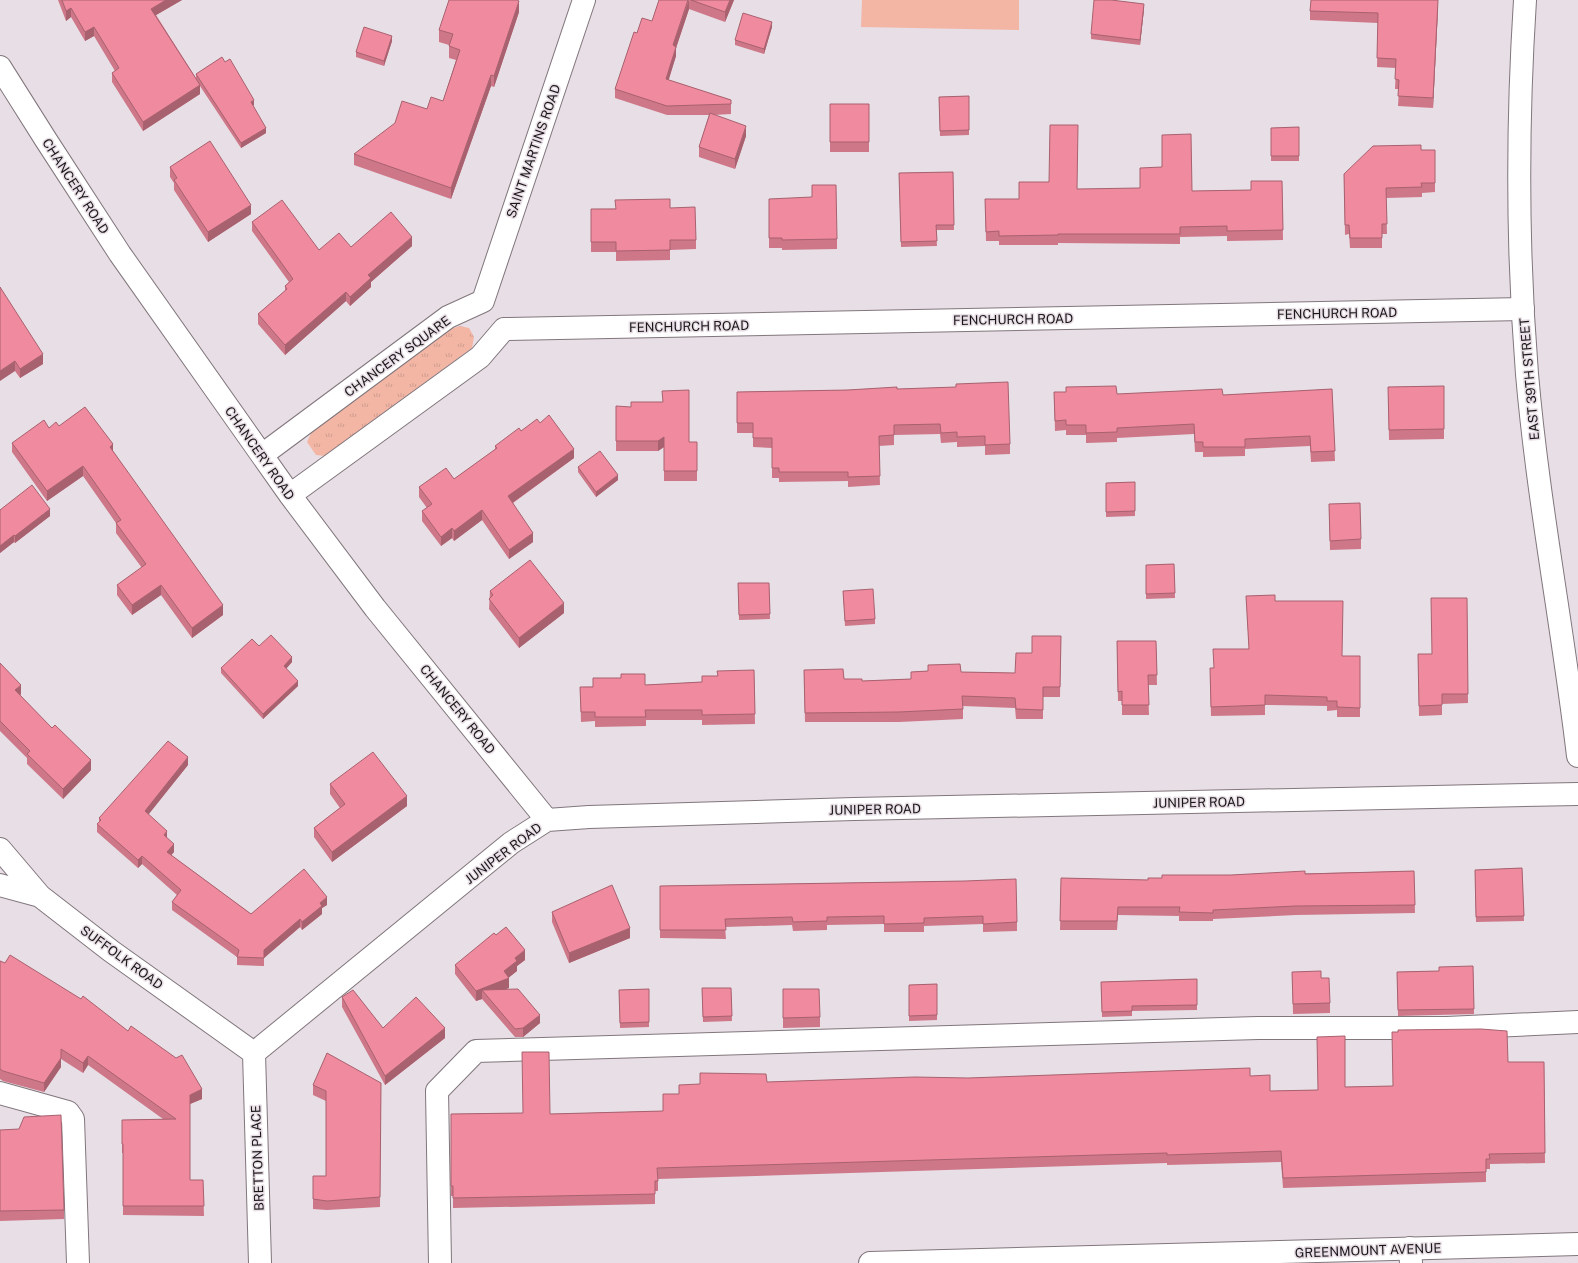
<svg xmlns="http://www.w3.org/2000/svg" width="1578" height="1263" viewBox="0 0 1578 1263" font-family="'Public Sans',sans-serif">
<defs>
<pattern id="grass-tufts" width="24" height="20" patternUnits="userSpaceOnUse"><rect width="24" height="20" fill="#f3b6a5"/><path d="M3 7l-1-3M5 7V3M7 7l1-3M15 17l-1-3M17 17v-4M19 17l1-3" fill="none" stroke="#d09c8d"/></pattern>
</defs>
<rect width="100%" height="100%" fill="#e8dee5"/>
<!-- grass -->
<path fill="url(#grass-tufts)" d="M460,326L469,328L474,337L472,348L325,456L316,455L307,442L311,433L450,329Z"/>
<!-- pitch -->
<path fill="#f3b6a5" d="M862,0H1019V30L861,27Z"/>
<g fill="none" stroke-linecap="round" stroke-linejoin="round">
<defs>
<path id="minor" d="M0,67L46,140L120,254L290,495L375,608L547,820
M483,301L584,0
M504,329L1523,309
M262,455L448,317L483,301
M290,495L480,357L504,329
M0,849L40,896L111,951L254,1053
M0,885L40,896
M254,1053L511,843L547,820L589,817L854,809L1578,794
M254,1053L260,1263
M0,1093L68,1112L73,1119L78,1263
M1410,1248L1411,1263
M440,1263L437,1091L476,1051L1258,1028H1447L1578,1022"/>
<path id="major" d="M1525,0C1517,124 1517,249 1527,374C1538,502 1563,628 1578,756
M870,1263L1578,1244"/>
</defs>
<!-- minor casing -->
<use href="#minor" stroke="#80767c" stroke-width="24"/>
<!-- major casing -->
<use href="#major" stroke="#80767c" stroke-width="24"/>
<!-- minor -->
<use href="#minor" stroke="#fff" stroke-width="22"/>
<!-- major -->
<use href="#major" stroke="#fff" stroke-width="22"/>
</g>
<!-- wall -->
<path fill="#ce7789" d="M58,0H182L156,15L196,78V74L225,62L254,105H253L266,133L241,148L200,86V94L143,131L112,82V73L115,71L94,36L85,41L71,17L66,21Z
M659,0H734L725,22L689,9L676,48V56L668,80L731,100V114L713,115L746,136L735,169L699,157V147L709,115H667L615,98V89L637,33L652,21Z
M1144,9L1140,45L1091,39V34Z
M1438,9L1433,108L1398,106L1399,89H1395L1396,68L1377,67L1378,23L1310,20V11Z
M519,12L494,87L491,86L451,199L354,165V154L427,109L443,101L456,60L449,58V45L439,42V30Z
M772,27L764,54L735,45V40Z
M392,41L384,66L356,57V52Z
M969,96V135L940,136L939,97Z
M830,104H869V152H830Z
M1299,127V161H1271V128Z
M1421,150H1435V192L1422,193V197L1386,198L1387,234H1382V248H1350L1349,234L1345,235L1344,174Z
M170,167L251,214L208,242L174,190V183L170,177Z
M953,172L954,230H936L937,246L901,247L899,173Z
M1282,181L1283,240L1227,241V236L1180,237V244L1058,243V245H999V241H986L985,199H1019L1077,189L1192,191L1251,190Z
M769,199L837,239V249L782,250V248H769Z
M670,208L696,240V249L670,250V260L616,261V252H591V209Z
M252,222L319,250L351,247L412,246L371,282V287L350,306L346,301L285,355L258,324V314L285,291V286L289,282L252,231Z
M0,287L43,364L20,378L15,371Z
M1444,386V439L1389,440L1388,387Z
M897,389L1010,444V454L985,455V446L957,447V442L941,443L940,434L894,435V445L879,446L880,485L848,487V481L779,482V478H772V448L753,447V433H737V392Z
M1332,389L1335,461L1311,462L1310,446L1245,449V456L1203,457V452H1195L1194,434L1117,438V442L1086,443V435H1066V430L1055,431L1054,392L1117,394L1223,395Z
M616,406L689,442H697V481H664V447L658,451H616Z
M540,423L574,458L513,503L533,542L509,559L482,520L454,541L452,538L441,546L422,521V511L427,508L419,497V487L454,479L495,450V446L521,431Z
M59,426L113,451L223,615L192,638L161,595L132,615L117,595V585L142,568L116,533V523L83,476L47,501L12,452V443L49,428Z
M578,467L618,480L596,497L578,472Z
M1135,482V516L1106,517V483Z
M1329,504L1361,539V549L1330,550Z
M0,510L50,516L15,543L14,542L0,553Z
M1174,564L1175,598L1146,599V565Z
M738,583H769L770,619L739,620Z
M490,591L564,613L519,648L489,609Z
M843,591L875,619V624L845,626Z
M1246,596L1275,601L1342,656H1360V717H1337V710L1327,711V706L1265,705V715L1211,716L1210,677L1213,668L1249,649Z
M1467,598L1468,703L1442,704V715L1419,716L1418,654H1432Z
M1061,636L1060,697H1043V719H1016L1015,708L963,706V719L899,722H805L804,670L844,679L862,681L911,679V672L928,671L961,672L1015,673L1032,653Z
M1117,641H1156L1157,685H1148L1149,715H1122V701H1118Z
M259,646L292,662L286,669L298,686L263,719L221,673V668Z
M0,663L21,694L20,695L91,770L63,799L27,764V758L0,731Z
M754,670L755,724L702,725V720H646V726L595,727V721L581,722L580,687L645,685L702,682L718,676Z
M188,765L148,814L167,838L174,852L171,855L251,914L327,905L322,908V914L302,930L300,927L264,958V966L237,965V957L172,910V902L177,895L142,864L138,868L97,832V824L99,822V818Z
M330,784L407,806L332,862L314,837V828L340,808L330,794Z
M1522,868L1524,921L1476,922L1475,870Z
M1414,871L1415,913L1296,915L1213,919V921H1179V916L1118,915L1117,930H1060L1061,878L1148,880L1162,878L1231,875Z
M965,881L1017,922V931L983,932V924L924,926V932H884V924L827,925V930L793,931L792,925L725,927L726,939L660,938V886Z
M552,912L630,938L569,963L552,922Z
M496,935L525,960L517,966V971L509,977V988L505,989L540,1023L523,1037H515L482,999L476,1001L455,974V965Z
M0,961L202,1099L190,1104V1180H203L204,1216L123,1215V1153H122V1120L163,1119L88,1065L83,1073L61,1059V1067L44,1092L3,1081L0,1079Z
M1473,966L1474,1014L1398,1016L1397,972L1439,971Z
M1292,972L1321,978L1330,1003V1013L1293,1014Z
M1197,979V1010L1132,1011V1016L1102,1017L1101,982Z
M937,984V1020L909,1021V985Z
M702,988H731L732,1021L703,1022Z
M649,989V1027L620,1028L619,990Z
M783,989L820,1017V1027L783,1028Z
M342,997L383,1028L445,1038L385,1085L342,1007Z
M1508,1062H1544L1545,1163L1490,1164V1169H1486V1182L1283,1188L1281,1162L1167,1165V1163L658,1179V1191H655V1204L453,1208V1196H451V1114L523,1113L550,1114L663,1111V1094H679L767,1082L968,1078L1250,1076L1270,1091L1318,1090L1345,1087L1392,1086Z
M381,1083L380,1207L327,1210L313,1209V1176H326V1101L313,1095V1085Z
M0,1130L64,1210V1219L0,1221Z"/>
<!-- shaded-wall -->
<path fill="#a8616f" d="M166,0H182L151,18V9Z
M689,0V9L676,48V56L666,89V79L673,45Z
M730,0H734L725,22V12Z
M1438,0V9L1433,108V98Z
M519,1V12L494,87V76Z
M1144,4V9L1140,45V40Z
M71,8V17L66,21V11Z
M772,22V27L764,54V49Z
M94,27V36L85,41V32Z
M392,36V41L384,66V61Z
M491,75V86L451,199V188Z
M200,85V94L143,131V122Z
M254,100V105L251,107V102Z
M746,126V136L735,169V159Z
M266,128V133L241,148V143Z
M251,205V214L208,242V232Z
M412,237V246L371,282V287L350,306V297L368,275Z
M346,292V301L285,355V345Z
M43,354V364L20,378V369Z
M15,361V371L0,381V371Z
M664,437V447L658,451V441Z
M113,444V454L110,447Z
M574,449V458L508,506V496Z
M83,466V476L47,501V491Z
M618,475V480L596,497V492Z
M50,509V516L15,543V536Z
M482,510V520L454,541V531Z
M452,528V538L441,546V537Z
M533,533V542L509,559V550Z
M14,535V542L0,553V546Z
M161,585V595L132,615V605Z
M564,603V613L519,648V638Z
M223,605V615L192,638V628Z
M292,657V662L284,671V666Z
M298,681V686L263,719V714Z
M21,685V694L15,700V690Z
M188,757V765L145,819V811Z
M91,760V770L63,799V789Z
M407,796V806L332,862V852Z
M167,831V839L164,835Z
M174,844V852L167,860V852Z
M142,856V864L138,868V860Z
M327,897V905L322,908V914L302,930V922L320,903Z
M300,919V927L264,958V950Z
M630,928V938L569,963V953Z
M525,950V960L517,966V971L507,979L509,978V988L488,996L482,990V999L476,1001V991L504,971L515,958Z
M540,1015V1023L523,1037V1028Z
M445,1028V1038L385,1085V1076Z
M88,1056V1065L83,1073V1063Z
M61,1058V1067L44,1092V1083Z
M202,1089V1099L190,1104V1095Z"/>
<!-- building -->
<path fill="#f08a9f" stroke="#a8616f" d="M62,0H166L151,9L200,85L143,122L112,73L119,68L94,27L85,32L71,8L66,11Z
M449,0H517L519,1L494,76L491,75L451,188L354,154L395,123L402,101L427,109L431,97L443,101L460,50L449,46L453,34L439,30Z
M659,0H688L673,45L676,47L666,79L731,100V104L667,106L615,89L634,32L637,33L642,18L652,21Z
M691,0H730L725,12Z
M1094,0H1111L1144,4L1140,40L1091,34Z
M1311,0H1438L1433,98L1398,96L1399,80L1395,79L1396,59L1377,58L1378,13L1310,11Z
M743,13L772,22L764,49L735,40Z
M364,27L392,36L384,61L356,52Z
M222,57L225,62L230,59L254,100L251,102L266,128L241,143L196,74Z
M969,96V130L940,131L939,97Z
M830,104H869V142H830Z
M710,113L746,126L735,159L699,147Z
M1050,125H1078L1077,189L1140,188V168L1162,167V135L1191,134L1192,191L1251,190V181H1282L1283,230L1227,231V226L1180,227V234H1058V235L999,236V231L986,232L985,199H1019V182H1049Z
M1299,127V156H1271V128Z
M210,141L251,205L208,232L174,180L177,178L170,167Z
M1421,145V150H1435V183H1421L1422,187L1386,188L1387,224H1382V238H1350L1349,225H1345L1344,174L1373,146Z
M953,172L954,225H936L937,241L901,242L899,173Z
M812,185H836L837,239L782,240V238H769V199L812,197Z
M670,199V208L695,207L696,240H670V250L616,251V242H591V209H616L615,200Z
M282,200L319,250L339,233L351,247L391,212L412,237L368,275L371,278L350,297L346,292L285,345L258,314L287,289L285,286L293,279L252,222Z
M0,287L43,354L20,369L15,361L0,371Z
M1008,382L1010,444L985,445V436L957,437V432L941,433L940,424L894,425V435L879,436L880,476L848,477V472H779V468H772V438H753V423H737V392L848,390L897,387V389L956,387V384Z
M1116,386L1117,394L1222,389L1223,395L1332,389L1335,451L1311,452L1310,436L1245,439V447H1203V442H1195L1194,424L1117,428V432L1086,433V425H1066V420L1055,421L1054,392H1066V387Z
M1444,386V429L1389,430L1388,387Z
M689,390V442H697V471H664V437L658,441H616V406L631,407V402H663L662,391Z
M85,407L113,444L110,447L223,605L192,628L161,585L132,605L117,585L146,564L116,523L121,520L83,466L47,491L12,443L44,420L49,428L56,422L59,426Z
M549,415L574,449L508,496L533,533L509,550L482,510L454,531L452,528L441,537L422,511L432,504L419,487L446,468L454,479L497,448L495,446L519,428L521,431L537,419L540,423Z
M600,451L618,475L596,492L578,467Z
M1135,482V511L1106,512V483Z
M32,485L50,509L15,536L14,535L0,546V510Z
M1360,503L1361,539L1330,541L1329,504Z
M530,560L564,603L519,638L489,599L493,595L490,591Z
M1174,564L1175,593L1146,594V565Z
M738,583H769L770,614L739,615Z
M873,589L875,619L845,621L843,591Z
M1275,595V601H1343L1342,656H1360V708L1337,707V701H1327V697L1265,695V705L1211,707L1210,668H1214L1213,649H1249L1246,596Z
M1431,598H1467L1468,694H1442V705L1419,706L1418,654H1432Z
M271,635L292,657L284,666L298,681L263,714L221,668L252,639L259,646Z
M1032,636H1061L1060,687H1043V710L1016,709L1015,698L962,696L963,709L899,712L805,713L804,670L843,669L844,679H862V681L911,679V672L928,671V665L960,664L961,672L1015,673L1016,653H1032Z
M1117,641H1156L1157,675H1148L1149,705H1122V691L1118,692Z
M0,663L21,685L15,690L52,728L55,725L91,760L63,789L27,754L30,751L0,721Z
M754,670L755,714L702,715V710H645L646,717H595V712H581L580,687H593V678H621V674H645V685L702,682V676H718L717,671Z
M168,741L188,757L145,811L167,831L164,835L174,844L167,852L251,914L304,869L327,897L320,903L322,906L302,922L300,919L264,950V958L237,957L239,950L172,902L181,890L142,856L138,860L97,824L101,820L99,818Z
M373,752L407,796L332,852L314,828L345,804L330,784Z
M1522,868L1524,916L1476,917L1475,870Z
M1305,871V874L1414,871L1415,905L1296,906L1213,910V913L1179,912L1180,907H1118L1117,921H1060L1061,878L1148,880V878H1162V875H1231Z
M1016,879L1017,922L983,924V916L924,918V923L884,924V916L827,917V921L793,922L792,917L725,919L726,930H660V886L965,881Z
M612,885L630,928L569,953L552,912Z
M506,927L525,950L515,958L517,961L504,971L509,978L476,991L455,965L494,933L496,935Z
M10,955L81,999L83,996L128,1031L131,1026L176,1058L182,1055L202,1089L190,1095V1180H203L204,1206H123V1144H122V1120L176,1119L88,1056L83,1063L61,1049V1058L44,1083L3,1071L0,1069V961L5,963Z
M1473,966L1474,1009L1398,1010L1397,972L1439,971V967Z
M1321,971V978H1329L1330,1003L1293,1004L1292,972Z
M1197,979V1005L1132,1006V1011L1102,1012L1101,982Z
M937,984V1015L909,1016V985Z
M702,988H731L732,1016L703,1017Z
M518,989L540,1015L523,1028L515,1029L482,990Z
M649,989V1022L620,1023L619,990Z
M783,989H819L820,1017L783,1018Z
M353,990L383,1028L416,997L445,1028L385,1076L342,997Z
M1481,1029L1507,1031L1508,1062H1544L1545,1153L1489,1154L1490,1159H1486V1172L1283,1178L1281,1151L1167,1155V1153L657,1168L658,1181H655V1194L453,1198V1186H451V1114L523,1113L522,1052H549L550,1114L663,1111V1094H679V1085L700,1084V1073L766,1074L767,1082L915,1077L968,1078L1250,1068V1076L1270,1075V1091L1318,1090L1317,1037L1345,1036V1087L1393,1086L1392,1032H1398V1030Z
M327,1053L381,1083L380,1197L327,1201L313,1199V1176H326V1091L313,1085Z
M61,1115L64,1210L0,1211V1130L19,1129L24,1117Z"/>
<g text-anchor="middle" stroke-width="3" stroke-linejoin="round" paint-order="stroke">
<!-- street labels -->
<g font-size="13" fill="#191618" stroke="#e8dee5">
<text transform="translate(533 151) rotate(-71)" y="5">SAINT MARTINS ROAD</text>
<text transform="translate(76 186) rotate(57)" y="5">CHANCERY ROAD</text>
<text transform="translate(1337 313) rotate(-1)" y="5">FENCHURCH ROAD</text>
<text transform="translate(1013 319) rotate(-1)" y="5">FENCHURCH ROAD</text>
<text transform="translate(689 326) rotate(-1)" y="5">FENCHURCH ROAD</text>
<text transform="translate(397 356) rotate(-36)" y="5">CHANCERY SQUARE</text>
<text transform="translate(1529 379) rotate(-95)" y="5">EAST 39TH STREET</text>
<text transform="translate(260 453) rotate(55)" y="5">CHANCERY ROAD</text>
<text transform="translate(458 709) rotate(51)" y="5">CHANCERY ROAD</text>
<text transform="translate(1199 802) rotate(-1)" y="5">JUNIPER ROAD</text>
<text transform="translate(875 809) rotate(-1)" y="5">JUNIPER ROAD</text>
<text transform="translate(503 853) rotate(-37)" y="5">JUNIPER ROAD</text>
<text transform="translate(122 957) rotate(36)" y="5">SUFFOLK ROAD</text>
<text transform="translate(257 1158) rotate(-92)" y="5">BRETTON PLACE</text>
<text transform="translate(1368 1250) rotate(-2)" y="5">GREENMOUNT AVENUE</text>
</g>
</g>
</svg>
